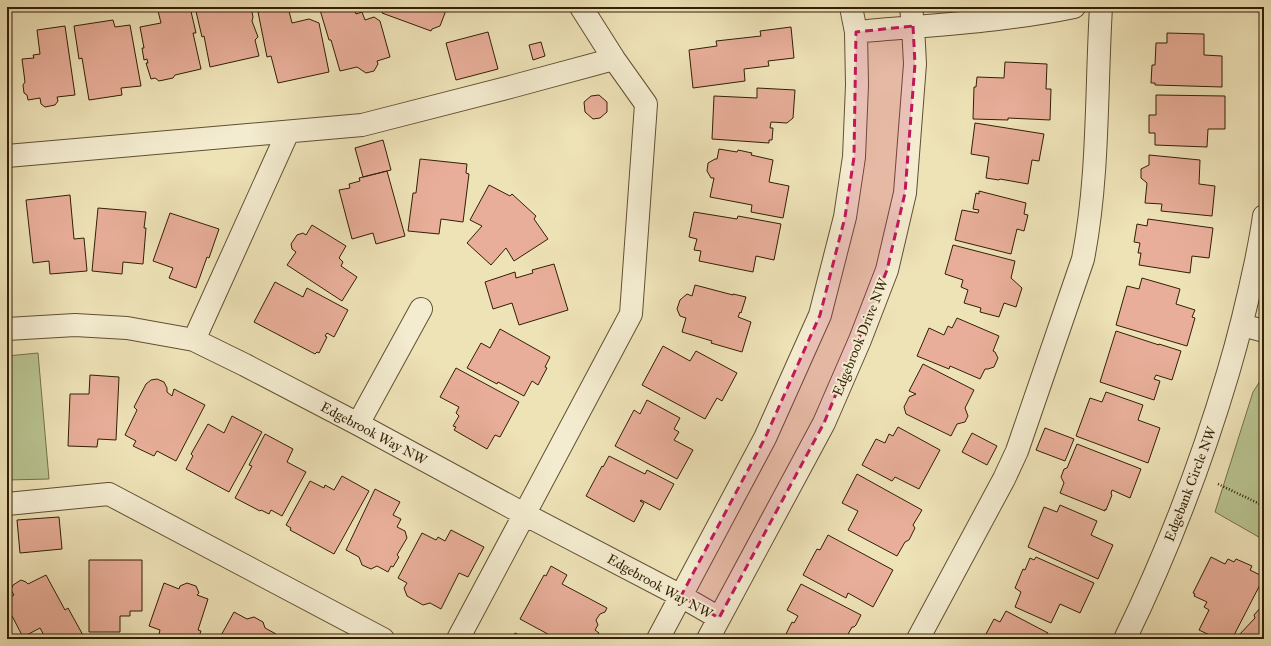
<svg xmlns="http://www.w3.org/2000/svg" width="1271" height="646" viewBox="0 0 1271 646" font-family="'IM FELL Great Primer',serif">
<rect width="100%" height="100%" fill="#eee2b7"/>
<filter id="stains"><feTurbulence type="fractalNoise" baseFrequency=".005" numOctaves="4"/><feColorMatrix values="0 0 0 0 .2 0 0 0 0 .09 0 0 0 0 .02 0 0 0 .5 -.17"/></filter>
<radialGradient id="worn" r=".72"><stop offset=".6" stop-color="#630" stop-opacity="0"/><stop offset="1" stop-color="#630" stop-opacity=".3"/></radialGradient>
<!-- green -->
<path fill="#b8c38f" stroke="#75714a" d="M38,353L49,479L7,480V356Z
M1264,375V540L1215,512L1253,392Z"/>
<!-- building -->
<path fill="#e8ae99" stroke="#321f06" d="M157,7H190L196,33H193L201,69L175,75L173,78L159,81L155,78L151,79L146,63H148L147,59L144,60L142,48H144L140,27L161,23Z
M195,7H228V9L236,7H251L253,17L252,21L258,37L255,40L259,56L210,67L204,36L202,37Z
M282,7H288L292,23L309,19L319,23L329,72L278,83L271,56L267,57L258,12Z
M333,7H354L356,14L362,12L365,20L374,17L380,21L390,57L377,61L378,64L374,71L366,73L357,67L340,71L331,40H329L320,10Z
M384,7H444L445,13L440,26L432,29L431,31L382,13Z
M519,7H534V10Z
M113,20L115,27L130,25L141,86L121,88L122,95L89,100L82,58L79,59L74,26Z
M65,26L75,95L57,97L58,101L55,105L45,107L41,104L40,98L28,100L27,95L24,93L23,85L25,82L22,59L34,58L33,55L40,54L37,30Z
M791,27L794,58L768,61L769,66L744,69L745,81L693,88L689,50L717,46L716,41L761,36L760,31Z
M488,32L498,69L456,80L446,43Z
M1167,33L1204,34V55L1222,56V87L1155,85V83H1151L1152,65H1155L1156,43H1167Z
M541,42L545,56L533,60L529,45Z
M1005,62L1047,64L1046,89H1051L1050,120L1008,118V120L973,119L974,87H976L977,77L1004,78Z
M757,88L795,90L793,118L787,123L771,122L770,128H773L772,140H769V143L712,139L714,96L757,98Z
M599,95L607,102V112L600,118L593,119L585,112L584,102L591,96Z
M1156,95L1225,96V129H1208L1207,147L1155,145V133H1149V115H1156Z
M975,123L1044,134L1039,161L1032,160L1028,184L1000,179L999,180L986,178L989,157L971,154Z
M383,140L391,170L363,177L355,148Z
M719,149L737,152L738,150L752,153L751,155L773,160L769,182L789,186L783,218L751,212L752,205L710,197L714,178H711L707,171L708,163L715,159H717Z
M1149,155L1200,160L1199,184L1215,186L1212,216L1161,211L1162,204L1145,203L1147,183L1141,178V169L1149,165Z
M420,159L467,164L466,173L469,174L463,222L441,219L439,234L408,231L413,193H416Z
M387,171L405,236L376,244L373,233L352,239L339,190L350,188L349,184L360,181L359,178Z
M489,185L510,196L512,194L536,216L534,219L548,239L514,261L506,248L491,265L467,243L482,226L470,220Z
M979,191L1026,203L1024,214L1028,215L1024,231L1017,229L1011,254L955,240L962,210L978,213L979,210L973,209L976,193L979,194Z
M70,195L74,239L84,238L87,271L50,274L49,261L33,263L26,200Z
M98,208L146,212L144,228H146L143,264L123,262L122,274L92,271Z
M694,212L737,219L738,216L781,224L774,260L756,256L753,272L699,261L701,251L694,250L697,239L689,237Z
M170,213L219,229L209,258L207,257L196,288L169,278L173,268L153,261Z
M1148,219L1213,228L1209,258L1192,256L1190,273L1139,265L1141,253H1138L1140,243L1134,242L1137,224L1147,226Z
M312,225L346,246L339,258L343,262L341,266L357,277L342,301L287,265L296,252L292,249L291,244L297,235L303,233L306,235Z
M953,245L1015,261L1011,278L1022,288L1016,307L1004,303L999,317L980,312L981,308L964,303L968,290L961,287L963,280L945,274Z
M554,264L568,310L519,325L512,303L493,309L485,282L515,272L516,278L533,273L532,270Z
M1142,278L1180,289L1176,304L1195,310L1192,317L1195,318L1187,346L1116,325L1127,286L1139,289Z
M275,282L303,297L307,288L348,310L334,337L327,333L325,336L327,337L319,353L317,352L315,354L254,322Z
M695,285L733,295V294L746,297L741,313L740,312L738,317L751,322L742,352L711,343L712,341L682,332L686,318L680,316L677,309L680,300L687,294L692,296Z
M957,318L999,336L993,351L995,352L998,358L994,367L988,369H985L980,379L950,366L949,369L917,356L929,328L944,335L948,326L952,328Z
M500,329L550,357L545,367L547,368L538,385L532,381L524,396L498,382L497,384L467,368L481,343L490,348Z
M1116,331L1159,345V344L1181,351L1172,380L1156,375L1154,379L1160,381L1154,400L1100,382Z
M663,346L690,361L696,351L737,373L722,401L717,398L705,419L642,385Z
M923,364L974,390L965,408L968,416L965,422L957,424L951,436L906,414L904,407L909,397L916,394L909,391Z
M456,368L519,402L500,437L495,435L487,449L454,430L456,427L453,426L459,416L456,413L459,407L440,397Z
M90,375L119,377L116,440L98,439L97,447L68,446L70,394H89Z
M157,379L164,382L167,388V392L172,396L174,389L205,405L176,461L157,451L154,456L133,446L136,441L125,435L137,410L134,407L146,384L151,380Z
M1106,392L1143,405L1138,420L1160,428L1148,463L1076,436L1090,398L1102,402Z
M647,400L680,418L674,429L679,432L674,440L693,450L677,479L615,446L634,410L640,414Z
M232,416L262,432L229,492L186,469L193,456L191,454L208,424L224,433Z
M898,427L940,450L919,489L895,477L892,481L862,465L876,439L885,443L889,434L893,436Z
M1045,428L1074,439L1065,461L1036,450Z
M972,433L997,446L987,465L962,452Z
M265,434L293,449L287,462L306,472L282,516L271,510L269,514L261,510L260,511L235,498L252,466L249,465Z
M1077,444L1141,469L1130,498L1112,490L1111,494L1112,495L1106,510L1105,509V511L1060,493L1064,483L1061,477L1064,469L1067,468Z
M609,456L645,474L647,470L674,484L660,510L641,500L640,501L644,503L634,522L586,496L602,466L603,467Z
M857,474L922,510L913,525L915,528L909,540L905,542L897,556L848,530L858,511L842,503Z
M342,476L369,491L334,554L290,530L291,528L286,525L310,481L324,488L325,485L334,490Z
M375,489L400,502L393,515L401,519L397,527L405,531L407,538L397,555L399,557L393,567L391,566L388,572L377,566L371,569L362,565L359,557L346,550Z
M1060,505L1097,521L1091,535L1113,545L1098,579L1028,547L1044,507L1057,512Z
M59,517L62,549L20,553L17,520Z
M451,530L484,547L468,577L459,573L441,609L430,603L423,605L407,596L404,588L407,583L398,578L422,533L436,540L438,537L445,541Z
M828,535L893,570L873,607L848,593L846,598L803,575L817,549L820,550Z
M1036,557L1094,583L1080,613L1060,604L1051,623L1015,607L1021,592L1015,588L1023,569L1025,570L1030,558L1034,560Z
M1211,557L1225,564L1228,559L1234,562L1236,559L1252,566L1250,570L1264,577L1232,639H1218L1199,630L1209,610L1204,607L1207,602L1194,596L1195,594L1193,593Z
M89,560H142V611H130V616H120V632H89Z
M551,566L567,575L562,584L607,608L605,612L600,614L596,620L598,625L595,630L599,633L596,639H557L520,619L544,575L546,576Z
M46,575L65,610L68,608L84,637L79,639H46L40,628L23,637L12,616L9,618L7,615V599L14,595L11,590L13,585L21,580L26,582L28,584Z
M164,583L179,589L180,586L187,583L196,586L199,593L197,595L208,599L198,630L201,631L198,639H167V638L159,634L160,630L149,626Z
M801,584L861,615L856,625L854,627H852L847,636L848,639H785L787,636H785L792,622L794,623L798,616L787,610Z
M1262,606H1264V639H1240L1241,637L1239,635L1255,618L1254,615Z
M1006,611L1048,633L1046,639H989L990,637L986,634L994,619L1000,622Z
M234,612L247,619L254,617L263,622L265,628L276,634L273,639H219Z
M515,633L527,639H512Z"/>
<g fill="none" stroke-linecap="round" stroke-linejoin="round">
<defs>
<path id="minor" d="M856,32C928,25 1002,22 1074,7
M7,156L362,125L514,86L614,59
M1242,325L1264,331
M7,329L75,325L127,328L194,340L245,365L358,424L524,514L681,596L719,618
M194,340L288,132
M358,424L421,309
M7,504L109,494L383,639
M458,639L631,314L646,104L614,59L581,7
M658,639L765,438L820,315L845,217L854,157L857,85L856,32L851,7
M708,639L824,423L860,340L887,270L905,193L915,64L913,26L911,7
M918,639L1004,479L1017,451L1083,259C1099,177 1096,91 1101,7
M1125,639C1167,553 1201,464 1228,373C1239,336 1248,299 1256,261C1259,246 1262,231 1264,216"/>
</defs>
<!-- minor casing -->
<use href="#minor" stroke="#615032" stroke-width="24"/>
<!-- path -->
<path stroke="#321f06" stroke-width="2.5" stroke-dasharray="1 2" stroke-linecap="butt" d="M1218,484L1264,506"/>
<!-- minor -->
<use href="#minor" stroke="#f4ecd0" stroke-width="22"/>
</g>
<!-- marked area -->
<path fill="#c2185b" fill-opacity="0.2" stroke="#c2185b" stroke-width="3" stroke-dasharray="8 5" stroke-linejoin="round" d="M913,26L915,64L905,193L887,270L824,423L719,618L681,596L765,438L820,315L845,217L854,157L856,32Z"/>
<g text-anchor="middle" stroke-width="4" stroke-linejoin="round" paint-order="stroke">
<!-- street labels -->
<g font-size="14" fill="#321f06" stroke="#f4ecd0">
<text transform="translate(860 337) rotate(-68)" y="5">Edgebrook Drive NW</text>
<text transform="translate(374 433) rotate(28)" y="5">Edgebrook Way NW</text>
<text transform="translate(1190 484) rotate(-69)" y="5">Edgebank Circle NW</text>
<text transform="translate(660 586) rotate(29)" y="5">Edgebrook Way NW</text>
</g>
</g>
<!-- margin -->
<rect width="1271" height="646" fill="none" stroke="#eee2b7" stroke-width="24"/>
<rect x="8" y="8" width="1255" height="630" fill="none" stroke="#321f06" stroke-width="2"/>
<rect x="12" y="12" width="1247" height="622" fill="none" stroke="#321f06"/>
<rect width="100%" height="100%" filter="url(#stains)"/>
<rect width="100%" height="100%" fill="url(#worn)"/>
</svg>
